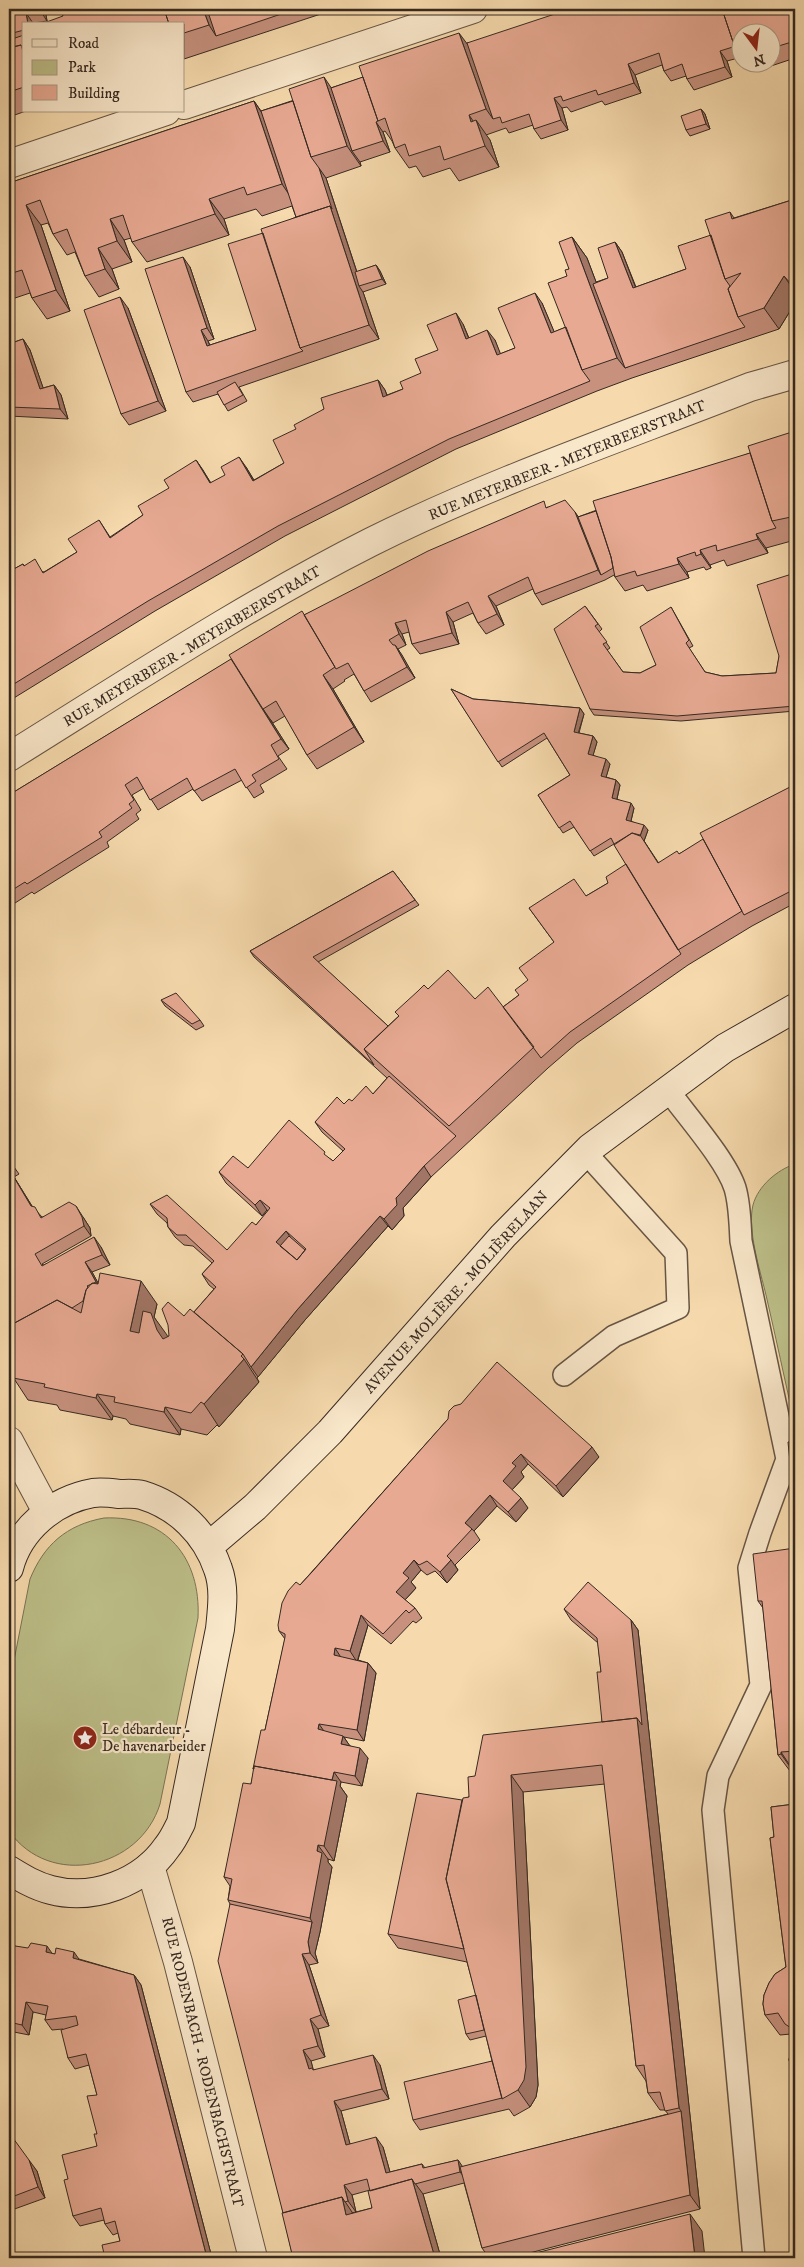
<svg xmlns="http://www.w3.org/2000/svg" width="804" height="2267" viewBox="0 0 804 2267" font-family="'IM FELL DW Pica',serif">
<rect width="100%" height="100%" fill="#f6daad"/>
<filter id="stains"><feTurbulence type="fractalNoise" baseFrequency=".004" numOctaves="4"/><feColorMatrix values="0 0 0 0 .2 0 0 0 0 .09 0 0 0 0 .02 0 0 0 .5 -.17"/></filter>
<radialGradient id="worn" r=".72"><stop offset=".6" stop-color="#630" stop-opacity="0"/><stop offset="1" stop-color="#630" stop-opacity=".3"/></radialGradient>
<!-- green -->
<path fill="#bdbf89" stroke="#7a7455" d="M795,1164V1425C785,1381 776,1338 766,1295C760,1270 747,1230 753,1205C758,1186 777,1170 795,1164Z
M104,1518C166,1515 201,1558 198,1618L160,1804C140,1869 50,1889 9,1831V1686L30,1579C44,1545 66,1525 104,1518Z"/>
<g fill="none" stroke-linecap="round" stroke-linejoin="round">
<defs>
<path id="lane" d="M668,1090C686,1115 726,1160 735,1188C740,1205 740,1224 741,1241L787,1459L760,1533L749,1568L761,1685L718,1776L713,1810L754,2258
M564,1375L614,1336L678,1308L676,1253L585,1152"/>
<path id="street" d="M184,105L473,9
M9,164L166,111
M9,757C128,683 246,605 371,542C493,481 623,437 750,387L795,374
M9,1441L47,1512
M150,1866L178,1962L253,2258"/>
<path id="secondary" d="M209,1546L255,1507L330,1432L503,1236L590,1148L725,1048L795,1008
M9,1568C19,1529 54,1500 93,1493C101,1492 111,1493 119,1494C126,1494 135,1493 142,1495C178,1506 206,1533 218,1569C225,1588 222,1609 220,1629L181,1823C177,1831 173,1840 167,1847C142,1883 93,1901 51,1890C35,1886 22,1878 9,1870"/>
</defs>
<!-- lane casing -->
<use href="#lane" stroke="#654" stroke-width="24"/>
<!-- street casing -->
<use href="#street" stroke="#654" stroke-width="30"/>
<!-- secondary casing -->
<use href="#secondary" stroke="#362921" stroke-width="30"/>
<!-- lane -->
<use href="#lane" stroke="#f9e7ca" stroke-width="21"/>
<!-- street -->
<use href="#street" stroke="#f9e7ca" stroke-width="28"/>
<!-- secondary -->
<use href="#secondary" stroke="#f9e7ca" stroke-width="28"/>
</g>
<!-- wall -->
<path fill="#c7917e" stroke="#362921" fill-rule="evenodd" d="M9,9H45L47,21L33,23V24H24V111H26L9,117Z
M61,9H95V10L99,9H336L184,59V24L63,16Z
M795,9V58L765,68L762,62H772V32H742V57L727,61L732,77L694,90L687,79L686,76L671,81L664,71L662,65L635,75L641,93L605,105L602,101L571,112L567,107L562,108L568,130L541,139L534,129L533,125L509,133L506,128L486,135L490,140L499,167L459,181L450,168L423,177L416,166L409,168L395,148L392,141L385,131L383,132L390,152L360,162L361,166L326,178L357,272L376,265L380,271L386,284L363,292L379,339L239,387L247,401L228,411L218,394L193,402L186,392L190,267L214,339L208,341L210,345L256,330L263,233L296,217L292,206L262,216L256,209L224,219L229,235L147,262L132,242L131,238L124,240L132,262L112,269L119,289L99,297L85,276L75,252L67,255L53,234L48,223L41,225L70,311L47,319L32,298L30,293L9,300V183L254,101L261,111L467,43Z
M701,109L705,114L710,129L690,136L686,130Z
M795,199V303L779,329L632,378L597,391L456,449L285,536L155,611L9,701V569L12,570L23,564L25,566L44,572L77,552L99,520L110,537L143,515L196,460L211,483L246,467L254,480L284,463L296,429L324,409L378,380L385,390L387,395L403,389L421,373L438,350L463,324L469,338L495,340L500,354L515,348L542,303L554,332L566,327L567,276L569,269L572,237L587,258L596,282L608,278L615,242L622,252L636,287L686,269L711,235L730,212L734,218Z
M128,308L166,411L129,425L121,414Z
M23,339L30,350L43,388L54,385L61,395L68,419L9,416V344Z
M795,431V540L766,548L768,553L727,566L724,560L710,565L711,568L706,570L704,567L687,572L689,578L647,591L643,585L625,591L615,577L614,575L605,580L542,605L535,594L533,589L496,606L504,625L486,634L478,623L473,613L453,622L459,644L420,654L412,644L409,632L402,634L406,645L398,649L415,678L371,702L364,691L354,674L344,680L345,681L333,689L364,742L317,769L307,755L285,716L273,723L270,719L289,749L278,756L287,769L260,785L264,792L254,798L242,780L202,801L193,789L158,810L144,788L132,795L141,810L136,814L139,819L107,842L109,847L34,894L32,892L12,905L9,901V795L304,615L548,507L578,517L750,453Z
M795,573V711L681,721L594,715L590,709L585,606L602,629L599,632L610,648L607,650L623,672L640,673L656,665L671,607L693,646L689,648L705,672L722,676L776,673Z
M451,689L473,699L580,708L584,714L579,733L593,736L597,742L593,755L610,764L606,777L616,780L620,785L617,799L634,808L631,821L648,830L644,841L658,863L679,854L795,788V903L752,926L688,965L577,1043L548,1068L431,1177L403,1208L404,1216L392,1230L388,1226L305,1320L257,1378L259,1382L219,1427L217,1425L207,1435L181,1429L180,1435L130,1424L126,1419L113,1416L112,1420L60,1410L57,1405L28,1400L9,1371V1160L19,1174L14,1177L32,1206L42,1217H83L90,1228L91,1236L42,1264L43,1265L101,1247L110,1265L92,1272L98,1283L157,1304L154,1317L167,1337L169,1336L184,1316L194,1312L214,1289L209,1285L202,1274L212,1263L193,1246L184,1245L175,1237L168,1227L167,1223L157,1214L150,1204L227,1250L256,1225L268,1211L267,1210L262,1216L226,1183L219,1172L248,1168L331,1159L333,1161L343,1151L322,1132L315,1122L344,1104L373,1094L387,1078L254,957L250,951L393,871L419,905L318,962L388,1026L428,989L475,999L503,1007L519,995L554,942L529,908L586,896L608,883L626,864L614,844L594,856L574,827L563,833L538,795L570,775L547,738L502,767Z
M161,1000L200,1020L204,1026L196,1030L165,1006Z
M448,1419L599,1457L563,1497L528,1464L521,1472L524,1477L512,1490L528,1508L516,1522L497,1506L474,1531L480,1540L455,1565L458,1570L447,1583L435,1571L427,1575L421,1570L411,1582L416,1588L405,1600L415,1608L422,1618L416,1623L413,1621L391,1644L368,1625L358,1660L368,1663L376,1673L364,1741L344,1737L349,1745L368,1758L362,1786L341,1782L340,1786L347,1796L334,1861L328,1859V1862L332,1867L320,1932L315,1953L318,1963L309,1965L329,2026L318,2029L325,2057L311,2061L313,2069L314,2070L380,2065L389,2099L341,2111L350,2144L383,2147L390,2172L422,2164L425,2168L458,2160L462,2167L668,2114L665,2110H660L648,2093L646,2081L636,2066L605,1784L523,1792L538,2085L536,2097L530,2107L514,2116L509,2109L420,2130L413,2120L492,2061L486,2036L470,2040L466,2034L476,1995L467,1962L398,1948L388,1934L462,1800L469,1797L475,1776L602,1722L601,1672L598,1643L571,1620L564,1609L631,1620L638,1630L700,2209L510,2258H489L482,2248L464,2183L423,2194L441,2258H293L283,2213L230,1904L228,1900L230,1886L224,1877L251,1784L254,1770L253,1769L265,1730L285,1639L279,1631L300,1585ZM370,2190L372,2208L352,2213L356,2212L352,2195Z
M795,1441V1469L790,1462Z
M795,1548V1775H793L778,1755L763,1608L758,1601Z
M795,1804V2078V2074L789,2060L792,2044L791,2034L780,2035L765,2015L763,2004L764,1995L769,1983L775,1974L786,1967L770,1838L774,1837L771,1807Z
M9,1945L79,1959L134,1975L141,1985L212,2258H105L120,2241L118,2233L113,2235L105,2224L104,2220L80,2226L73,2216L68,2179L97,2146V2095L89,2065L75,2069L68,2058L63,2029L52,2030L45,2020L46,2015L33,2012L29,2035L9,2031Z
M9,2069L14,2076L9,2080Z
M9,2141L37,2171L45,2198L9,2211Z"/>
<!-- shaded-wall -->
<path fill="#a27666" stroke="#362921" d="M40,9H45L47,21L40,10Z
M203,9H210L216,36L209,25Z
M26,13L33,23V24H28Z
M790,24L795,32V40Z
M459,33L474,53L493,119L486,109Z
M720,51L727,61L732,77L725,67Z
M628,64L635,75L641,93L634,83Z
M324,77L338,98L352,151L360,162L361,166L347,146Z
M554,98L562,108L568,130L561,120Z
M254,101L268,122L296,205L282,184Z
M701,109L705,114L710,129L706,124Z
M469,115L480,131L476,120L490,140L499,167L485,146L471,122Z
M376,122L383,132L390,152L383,141Z
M319,168L326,178L361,285L359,286L363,292L379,339L369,325L330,206Z
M209,199L224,219L229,235L215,214Z
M26,205L41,225L70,311L56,290Z
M110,219L124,240L132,262L117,241Z
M572,237L587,258L628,367L625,368L617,358Z
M615,242L622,252L640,299L633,288Z
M98,248L112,269L119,289L105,269Z
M183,257L190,267L214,339L207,328Z
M376,265L380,271L386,284L382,279Z
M784,276L795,292V303L779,329L764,308Z
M535,293L542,303L559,343L551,333Z
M120,297L128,308L166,411L158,401Z
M456,313L463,324L473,349L466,339Z
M201,330L208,341L214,357L207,346Z
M487,330L495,340L505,365L497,355Z
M23,339L30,350L47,399L40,389Z
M378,380L385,390L391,407L383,397Z
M54,385L61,395L68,419L60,409Z
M239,457L246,467L260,491L253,481Z
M196,460L203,470L217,494L210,483Z
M575,512L582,522L601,575L598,570Z
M756,534L766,548L768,553L758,539Z
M700,550L710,565L711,568L701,554Z
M677,558L687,572L689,578L679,564Z
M488,596L496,606L504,625L497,614Z
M446,612L453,622L459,644L452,633Z
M395,623L402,634L406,645L399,634Z
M395,645L402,655L415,678L407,667Z
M323,675L333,689L364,742L354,727Z
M580,708L584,714L577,737L574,732Z
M263,709L270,719L289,749L281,739Z
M593,736L597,742L592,759L588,754Z
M606,759L610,764L605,781L601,776Z
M616,780L620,785L616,803L612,798Z
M631,803L634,808L630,825L626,820Z
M644,825L648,830L644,841L668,877L638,842Z
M424,1166L431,1177L403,1208L404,1216L392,1230L384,1219L396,1198Z
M9,1169L14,1177L38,1216L31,1206Z
M260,1200L267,1210L262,1216L255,1205Z
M76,1206L90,1228L91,1236L84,1226Z
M380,1216L388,1226L305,1320L258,1377L251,1367L297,1310Z
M286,1231L293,1241L284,1251L276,1242Z
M94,1237L101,1247L110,1265L102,1255Z
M85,1262L92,1272L103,1292L96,1282Z
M141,1281L157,1304L154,1317L167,1335L173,1353H145L130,1331Z
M244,1359L259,1382L219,1427L204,1404Z
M97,1394L113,1416L112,1420L96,1398Z
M165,1407L181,1429L180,1435L164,1412Z
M592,1447L599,1457L563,1497L556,1486Z
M521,1454L528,1464L521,1472L524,1477L510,1492L503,1481L512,1463Z
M490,1495L497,1506L474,1531L465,1523Z
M521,1498L528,1508L516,1522L508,1512Z
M414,1560L421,1570L411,1582L416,1588L403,1602L396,1592L403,1573Z
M451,1560L458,1570L447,1583L440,1572Z
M361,1615L368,1625L357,1662L350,1651Z
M631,1620L638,1630L700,2209L690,2195L681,2111L679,2108L637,1718Z
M335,1648L342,1659L334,1655Z
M368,1663L376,1673L364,1741L357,1730Z
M319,1724L326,1734L318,1729Z
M343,1736L350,1746L341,1744Z
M360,1748L368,1758L362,1786L355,1776Z
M781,1752L795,1773V1774L781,1754Z
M334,1772L341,1782L340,1786L347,1796L334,1861L324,1846L331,1784Z
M511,1775L523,1792L538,2085L536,2097L530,2107L518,2090Z
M318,1845L328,1859V1862L332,1867L320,1932L315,1953L318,1963L310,1953L308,1942L312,1922L310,1918Z
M47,1946L54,1956L46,1952Z
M74,1952L81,1962L73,1958Z
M302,1954L309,1965L329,2026L321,2015Z
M134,1975L141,1985L212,2258H207Z
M26,2002L33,2012L29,2035L22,2025Z
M310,2019L318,2029L325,2057L318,2046Z
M303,2050L311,2061L313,2069L320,2079L309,2069Z
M373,2055L380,2065L389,2099L382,2089Z
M334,2101L341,2111L353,2155L346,2145Z
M376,2137L383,2147L393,2183L386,2173Z
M29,2160L37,2171L45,2198L38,2187Z
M458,2160L465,2170L468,2182L460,2172Z
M412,2179L423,2194L441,2258H435Z
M344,2185L352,2195L356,2212L348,2201Z
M342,2197L352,2212L356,2229L346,2215Z
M690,2214L702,2231L705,2258H695Z"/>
<!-- building -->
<path fill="#e7a992" stroke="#362921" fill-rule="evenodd" d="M9,9H40V10L26,13L28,24H24V30L9,34Z
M61,9H91L92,11L99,9H164L169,24H41L63,16Z
M164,9H203L209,25L184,33V24H169Z
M207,9H296L216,36Z
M570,9H722L733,42L736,46L720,51L725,67L687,79L682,64L664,71L659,53L628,64L634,83L598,95L596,90L563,101L561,96L554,98L561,120L534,129L529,114L502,123L500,117L493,119L467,43Z
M722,9H795V23L790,24L795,41L772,48V32H742V39L733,42Z
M459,33L486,109L469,115L471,122L476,120L485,146L444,160L440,146L409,156L405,144L395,148L385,118L378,121L359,66Z
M24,35V49L21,45L9,48V40Z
M21,45L24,55V87L9,92V48Z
M324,77L347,146L311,157L289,89Z
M363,77L378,121L376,122L383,141L352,151L331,88Z
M254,101L282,184L247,195L244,187L209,199L215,214L132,242L123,215L110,219L117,241L98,248L105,269L85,276L67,229L53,234L40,200L26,205L56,290L32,298L22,270L9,274V183Z
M293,101L311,157L319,168L332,209L330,206L296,217L261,111Z
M701,109L706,124L686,130L681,116Z
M795,199V284L792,285L784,276L764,308L738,317L728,289L741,273L725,279L705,220L730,212L732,219Z
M330,206L369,325L300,348L261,229Z
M263,233L300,348L303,351L186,392L145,269L183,257L207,328L201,330L207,346L256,330L228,244Z
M711,235L725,279L730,286L728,289L738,317L745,327L625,368L593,284L608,278L598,248L615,242L633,288L686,269L678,246Z
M572,237L617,358L582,370L548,283L567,276L565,270L569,269L559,242Z
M376,265L382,279L359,286L355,272Z
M535,293L551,333L566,327L582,370L590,381L449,439L278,526L148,601L9,687V569L12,570L23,564L24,566L35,559L43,573L77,552L68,539L99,520L110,538L143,515L138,506L169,488L164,480L196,460L210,483L225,475L221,467L239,457L253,481L284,463L273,440L296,429L294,425L324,409L321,398L378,380L383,397L403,389L400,382L421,373L415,359L438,350L427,325L456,313L466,339L487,330L497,355L515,348L498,308Z
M120,297L158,401L121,414L84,310Z
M23,339L40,389L54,385L60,409L9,407V344Z
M235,382L243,395L224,405L217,392Z
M795,431V522L793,523L791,517L772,521L748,446Z
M750,453L772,521L776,528L756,534L758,539L717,551L716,545L700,550L701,554L696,556L695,552L677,558L679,564L637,576L635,571L615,577L611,557L593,501Z
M565,500L575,512L598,570L535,594L528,577L488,596L497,614L478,623L468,602L446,612L452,633L412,644L406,620L395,623L399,634L389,640L393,645H395L407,667L364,691L348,663L336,669L304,615L428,551L544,501L546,508Z
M596,511L611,557L613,568L601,575L578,517Z
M795,573V706L677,716L590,709L554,629L585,606L598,624L595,626L607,642L603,644L623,672L640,673L656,665L640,627L671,607L689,640L686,643L705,672L722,676L776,673L779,656L757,585Z
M302,611L335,667L323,675L354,727L307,755L276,701L263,709L229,655Z
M231,659L281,739L271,745L279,759L252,775L256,781L246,788L235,769L194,791L187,778L150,800L137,777L125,785L134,800L129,804L132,808L99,832L102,837L27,884L25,882L9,892V795Z
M451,689L473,699L580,708L574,732L593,736L588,754L606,759L601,776L616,780L612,798L631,803L626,820L644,825L640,836L632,833L614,844L611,838L590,851L570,821L559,828L538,795L570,775L544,733L498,762Z
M790,787L791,790L795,788V889L744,915L700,833Z
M632,833L640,835L658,863L677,851L679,854L703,839L742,911L678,950L614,845Z
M626,864L681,954L570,1032L541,1058L503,1007L519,995L515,990L528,980L519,968L554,942L529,908L574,879L586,896L608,883L606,877Z
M393,871L415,900L313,957L388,1026L364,1049L374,1065L250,951Z
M448,970L475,999L488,987L534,1047L449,1126L364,1049L399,1016L395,1012L418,991L424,985L428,989Z
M176,993L200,1020L192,1024L161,1000Z
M389,1076L456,1136L424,1166L399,1195L396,1198L397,1205L384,1219L380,1216L297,1310L251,1367L243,1354L194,1312L216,1287L202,1274L214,1261L186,1235H177L168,1227L167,1218L150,1204L167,1195L227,1250L252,1222L256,1225L270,1208L260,1200L255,1205L219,1172L233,1156L248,1168L289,1120L325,1152L324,1154L333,1161L345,1149L315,1122L337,1097L344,1104L349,1099L352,1101L366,1086L373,1094ZM286,1231L306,1249L297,1260L276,1242Z
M9,1160L12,1164L9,1165Z
M9,1169L31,1206L35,1207L41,1218L69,1202L76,1206L82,1217L84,1226L35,1254L42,1266L94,1237L102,1255L85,1262L96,1282L87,1286L88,1287L86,1290L83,1301L72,1308L57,1300L9,1326Z
M289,1236L305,1250L297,1260L280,1246Z
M100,1273L141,1281L130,1331L139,1333L143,1311L151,1313L157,1330L163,1339L169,1336L168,1325L162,1309L168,1302L184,1316L190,1309L243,1354L241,1356L244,1359L204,1404L201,1402L191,1413L165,1407L164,1412L114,1402L115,1397L97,1394L96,1398L44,1387L45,1384L13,1378L9,1371V1326L57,1300L81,1313L86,1290L92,1283L98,1284Z
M497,1362L592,1447L556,1486L521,1454L512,1463L516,1466L503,1481L521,1498L508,1512L490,1495L465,1523L472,1529L447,1556L451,1560L440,1572L427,1561L419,1565L414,1560L403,1573L409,1578L396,1592L415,1608L409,1613L406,1610L383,1634L361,1615L350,1651L335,1648L334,1655L368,1663L357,1730L319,1724L318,1729L343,1736L341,1744L360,1748L355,1776L334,1772L332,1780L254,1766V1769H253L261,1730H265L285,1637V1634L279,1631L278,1625L282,1603L288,1591L296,1582L300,1585L312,1572L448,1419L449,1411L454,1406L461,1404Z
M795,1441V1461L790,1462L788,1442Z
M795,1548V1751L781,1752V1754L778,1755L762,1601H758L753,1554Z
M588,1582L631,1620L642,1725L637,1718L602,1722L597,1672H601L597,1638L564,1609Z
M637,1718L679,2108L665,2111L660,2092L648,2093L644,2065L636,2066L602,1765L511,1775L526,2067L524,2080L518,2090L502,2099L446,1879L463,1798L469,1797L468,1777L475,1776L483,1735Z
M254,1766L337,1781L324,1846L318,1845L317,1851L322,1853L310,1918L228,1900L232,1879L224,1877L243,1783L251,1784Z
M417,1793L462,1800L446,1879L464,1949L388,1934Z
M795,1804V2078V2074L789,2060L792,2044L791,2028L785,2024L778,2013L765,2015L763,2004L764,1995L769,1983L775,1974L786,1967L770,1838L774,1837L771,1807Z
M230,1904L312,1922L308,1942L310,1953L302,1954L321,2015L310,2019L318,2046L303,2050L309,2069L312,2068L313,2070L373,2055L382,2089L334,2101L346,2145L376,2137L386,2173L422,2164L423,2168L458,2160L460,2172L415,2184L412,2179L370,2191L367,2179L344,2185L348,2201L345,2202L342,2197L283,2213L218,1961Z
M31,1943L47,1946L46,1952L55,1954L56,1948L74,1952L73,1958L134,1975L207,2258H105L102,2245L120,2241L115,2221L105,2224L101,2208L73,2216L64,2180L68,2179L62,2155L97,2146L94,2134H97L87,2096L97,2095L86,2054L68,2058L61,2030L78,2025L76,2016L45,2020L48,2006L26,2002L22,2025L9,2022V1945L28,1948Z
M476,1995L484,2030L466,2034L458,2000Z
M492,2061L502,2098L413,2120L404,2082Z
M795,2092V2112L793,2104V2096Z
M681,2111L690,2195L482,2248L460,2167Z
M13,2138L29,2160L38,2187L9,2198V2141Z
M412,2179L435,2258H385L384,2256L374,2258H293L282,2213L342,2197L346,2215L372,2208L368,2191Z
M690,2214L695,2258H516Z"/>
<!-- icons -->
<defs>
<symbol id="sight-disc" viewBox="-11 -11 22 22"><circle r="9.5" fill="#8f2418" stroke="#f9e7ca"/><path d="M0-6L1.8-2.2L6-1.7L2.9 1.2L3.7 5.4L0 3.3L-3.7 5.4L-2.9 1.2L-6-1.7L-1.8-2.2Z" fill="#fff"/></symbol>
</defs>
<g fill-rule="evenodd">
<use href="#sight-disc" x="71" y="1724" width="28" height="28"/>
</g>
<g text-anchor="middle" stroke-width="4.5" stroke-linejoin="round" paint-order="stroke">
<!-- street labels -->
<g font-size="15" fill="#362921" stroke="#f9e7ca">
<text transform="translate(567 460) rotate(-22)" y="5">RUE MEYERBEER - MEYERBEERSTRAAT</text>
<text transform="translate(192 646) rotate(-31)" y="5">RUE MEYERBEER - MEYERBEERSTRAAT</text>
<text transform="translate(456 1292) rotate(-48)" y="5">AVENUE MOLIÈRE - MOLIÈRELAAN</text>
<text transform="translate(203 2062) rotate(76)" y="5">RUE RODENBACH - RODENBACHSTRAAT</text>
</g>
<!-- poi labels -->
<g font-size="15" fill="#362921" stroke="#f9e7ca" text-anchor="start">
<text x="102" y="1734">Le débardeur -<tspan x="102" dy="17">De havenarbeider</tspan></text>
</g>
</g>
<!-- margin -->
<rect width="804" height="2267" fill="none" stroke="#f6daad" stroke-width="30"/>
<rect x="10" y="10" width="784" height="2247" fill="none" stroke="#362921" stroke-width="2.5"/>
<rect x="15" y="15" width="774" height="2237" fill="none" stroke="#362921"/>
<!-- legend -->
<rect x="22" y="22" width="162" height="90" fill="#f9e7ca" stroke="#ab9b86"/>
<rect x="32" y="39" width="25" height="8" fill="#f9e7ca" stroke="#ab9b86"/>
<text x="68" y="48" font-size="15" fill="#362921">Road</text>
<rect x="32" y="60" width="25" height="15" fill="#bdbf89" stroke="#ab9b86"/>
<text x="68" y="72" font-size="15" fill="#362921">Park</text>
<rect x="32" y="85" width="25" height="15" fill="#e7a992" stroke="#ab9b86"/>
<text x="68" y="98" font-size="15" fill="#362921">Building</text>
<!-- north arrow -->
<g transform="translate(756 48) rotate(165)"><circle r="24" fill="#f9e7ca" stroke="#ab9b86"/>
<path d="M0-4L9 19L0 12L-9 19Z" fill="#8f2418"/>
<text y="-8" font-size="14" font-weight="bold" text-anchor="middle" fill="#362921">N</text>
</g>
<rect width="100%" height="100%" filter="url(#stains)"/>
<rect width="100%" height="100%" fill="url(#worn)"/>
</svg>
